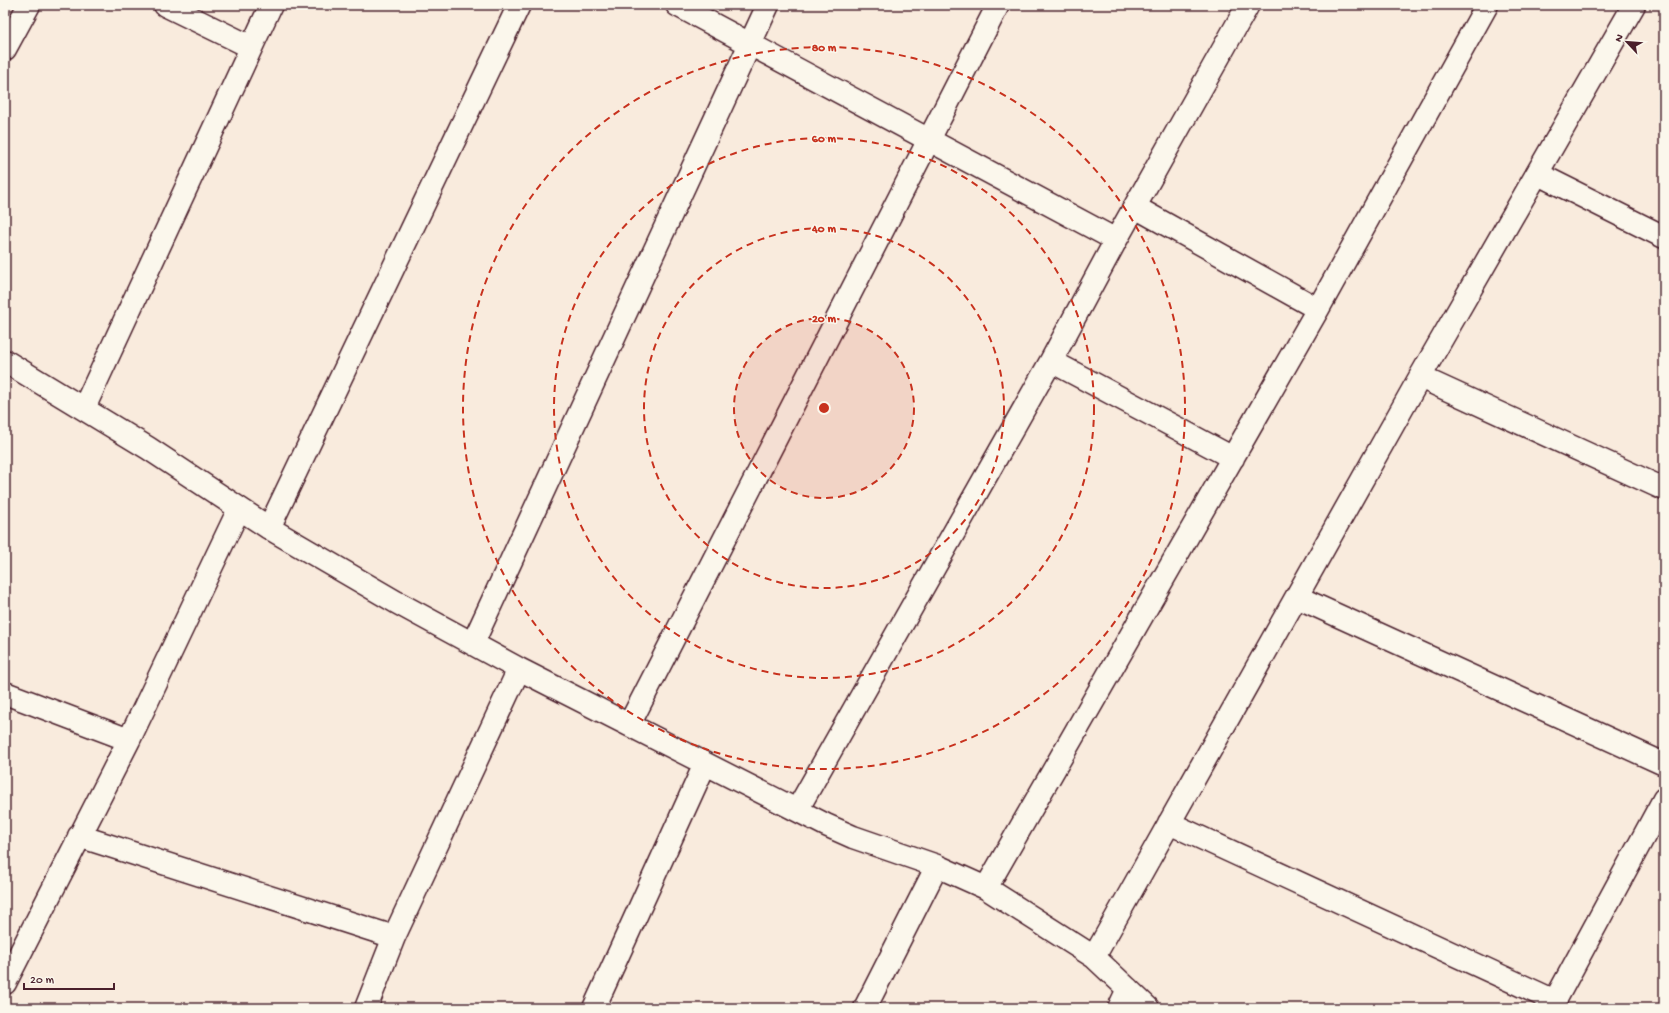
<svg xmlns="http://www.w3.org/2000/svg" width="1669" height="1013" viewBox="0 0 1669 1013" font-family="'Gochi Hand',sans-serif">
<rect width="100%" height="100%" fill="#f9ebdd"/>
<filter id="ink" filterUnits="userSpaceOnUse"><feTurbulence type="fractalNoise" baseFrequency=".025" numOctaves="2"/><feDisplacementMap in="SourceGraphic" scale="8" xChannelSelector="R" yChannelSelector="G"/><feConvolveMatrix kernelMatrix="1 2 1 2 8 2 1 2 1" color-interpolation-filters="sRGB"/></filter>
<g filter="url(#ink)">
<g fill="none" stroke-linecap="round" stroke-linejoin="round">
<defs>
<path id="minor" d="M165,5L251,47
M677,5L1116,240
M5,49L29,5
M1538,174L1664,237
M1135,207L1318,309
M5,361L148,448L269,528L396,602L519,669L826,825L853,837L937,866L986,888L1094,957L1148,1008
M1051,361L1233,458
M1420,377L1664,489
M84,408L271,5
M269,528L519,5
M1297,597L1664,764
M473,643L768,5
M5,693L129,740
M629,725L998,5
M797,810L1051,361L1116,240L1248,5
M1169,823L1555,1001
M79,836L394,937
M986,888L1318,309L1487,5
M1094,957L1420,377L1634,5
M5,983L129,740L239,509
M366,1008L394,937L519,669
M594,1008L705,764
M865,1008L937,866
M1119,1008L1128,989
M1551,1008L1664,799"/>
</defs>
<!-- minor casing -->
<use href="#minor" stroke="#4a1f2b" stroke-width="25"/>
<!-- minor -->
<use href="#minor" stroke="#fbf7ec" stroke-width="22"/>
</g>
</g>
<!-- distance rings -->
<circle cx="824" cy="408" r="90" fill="#c8321e" fill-opacity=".12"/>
<g fill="none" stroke="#c8321e" stroke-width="2" stroke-dasharray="7 5">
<circle cx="824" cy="408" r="90"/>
<circle cx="824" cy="408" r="180"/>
<circle cx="824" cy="408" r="270"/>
<circle cx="824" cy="408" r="361"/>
</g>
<circle cx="824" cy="408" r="6" fill="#c8321e" stroke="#fbf7ec" stroke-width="2"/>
<g font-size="12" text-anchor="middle" font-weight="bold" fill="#c8321e" stroke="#fbf7ec" stroke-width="3" stroke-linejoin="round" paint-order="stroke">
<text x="824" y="51">80 m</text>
<text x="824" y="142">60 m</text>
<text x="824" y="232">40 m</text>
<text x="824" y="322">20 m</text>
</g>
<!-- margin -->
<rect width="1669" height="1013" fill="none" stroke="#fbf7ec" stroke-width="20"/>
<rect x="10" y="10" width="1649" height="993" fill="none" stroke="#4a1f2b" stroke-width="1.5" filter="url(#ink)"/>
<!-- north arrow -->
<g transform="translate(1627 42) rotate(296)" stroke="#fbf7ec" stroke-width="3" paint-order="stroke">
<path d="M0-3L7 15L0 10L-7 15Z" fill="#4a1f2b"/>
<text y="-6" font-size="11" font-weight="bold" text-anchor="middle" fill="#4a1f2b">N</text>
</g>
<!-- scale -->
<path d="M24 983v6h90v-6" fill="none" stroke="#4a1f2b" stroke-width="2"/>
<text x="30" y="983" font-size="12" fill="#4a1f2b" stroke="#fbf7ec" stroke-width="3" paint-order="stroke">20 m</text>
</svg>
